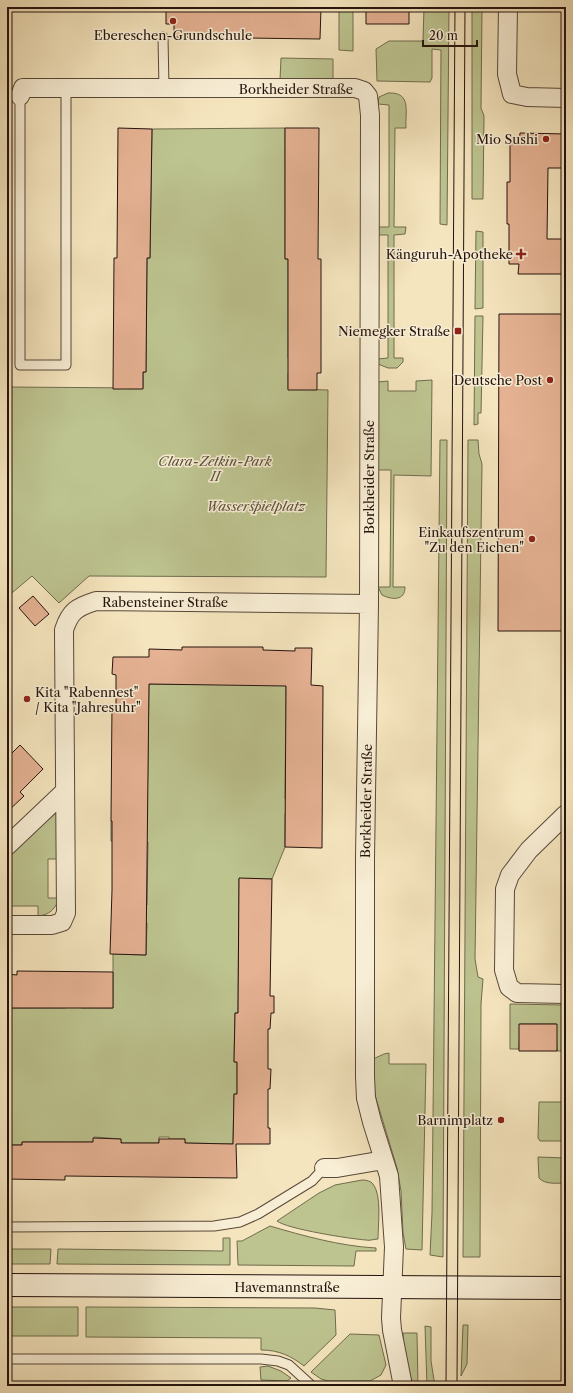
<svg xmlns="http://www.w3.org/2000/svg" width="573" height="1393" viewBox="0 0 573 1393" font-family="'Libre Caslon Text',serif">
<rect width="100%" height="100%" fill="#f5e5be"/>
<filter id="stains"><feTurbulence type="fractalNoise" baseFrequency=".005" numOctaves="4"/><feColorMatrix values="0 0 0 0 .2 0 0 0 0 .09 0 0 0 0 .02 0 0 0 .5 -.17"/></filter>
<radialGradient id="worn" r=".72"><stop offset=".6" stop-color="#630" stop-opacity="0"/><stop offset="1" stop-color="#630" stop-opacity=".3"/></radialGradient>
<!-- green -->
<path fill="#bdc490" stroke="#706c4e" d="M339,7H353V51L339,50Z
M424,7H449L447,225L440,224L441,50L432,49V78L430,82L377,81L376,49L389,41H423Z
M472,7H482L481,108L484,116L483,199H472Z
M281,58L333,59V81L280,80Z
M388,93C412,92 405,111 406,128H395L394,227H406L405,234L394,235V358H403V362L397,368H388L378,364V359L388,358V235H378V227H389V105L378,104L379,97Z
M285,128V259H288V358H291V373H288V389L328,390L326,577L89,576L59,603L32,576L7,597V387L143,388V372H146L147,258H150L152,129Z
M476,231L483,232V308L475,309Z
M475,316H483L481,413H478V424L474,425Z
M432,380L431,476L394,475L393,587H405C405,601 392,600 382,595L378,587H390L391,470H378V382L388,381V391H416V381Z
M440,440H447L443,1257L430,1255L432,1213Z
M468,440H478L479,454L482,464L475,959L478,977L483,979L481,1004L480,1257H463Z
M149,684L286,685L285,799H289L285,815V847L272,879H239L238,1013H235L234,1062H237V1094H234L233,1144L185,1143V1139H169V1137H159V1143H121V1139L94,1137L93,1142H22V1145H7V1008H64L81,1005V1008H113V954L146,955L147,923L143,922L144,905H147L148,842L111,841V821L147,822Z
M56,808L59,859H48V898H59C56,908 50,915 38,916V906H7V856Z
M510,1004L563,1005V1023L566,1024V1051H557L556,1024H520L519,1049H510Z
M389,1053V1064H426L422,1250L406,1249L403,1233L401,1191L397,1168L375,1095L373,1059L384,1054Z
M539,1102H566V1141H540L538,1138Z
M538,1157L566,1158V1183C558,1183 545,1185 539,1178Z
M362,1180C366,1180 371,1181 373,1184C382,1195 378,1225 378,1239C374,1239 370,1241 366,1240C351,1239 287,1229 277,1221L319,1193L335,1185Z
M270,1226C304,1236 340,1246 376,1248V1251H356L354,1266L238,1265L237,1241H242Z
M223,1238H230V1265L57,1264L58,1249L223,1251Z
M7,1249H51L50,1264H7Z
M7,1307H78V1336H7Z
M86,1307L315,1308L335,1310L336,1335L304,1366C291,1356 279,1350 261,1350V1338L86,1337Z
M463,1325H468L467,1364L461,1376Z
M425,1326L431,1327V1361L435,1386H427Z
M403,1333H417L418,1386H413L404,1355Z
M350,1334L379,1335L386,1365L381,1375L370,1381H328L321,1379L311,1372Z
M268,1366L281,1371L291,1378L287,1381L261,1380L260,1367Z"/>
<!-- building -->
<path fill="#e5b293" stroke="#24130d" d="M166,7H321L320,39L174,37V24H166Z
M366,7H409V24H366Z
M118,128L152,129L150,258H147L146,372H143V389H113L114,258H117Z
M285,128H319L318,259H321V373H317V390H288V259H285Z
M520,133L566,134V168H548L547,239H566V274H518L519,264H509V224H507V182H510V143L519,142Z
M499,314H566V631H498Z
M33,596L49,614L35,626L19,608Z
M182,647H263V650L295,651V648H312L311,685L323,686L322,848L285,847L286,686L149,684L146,955L110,954L112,890V821H111L112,705L116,706V675L112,674L113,657H149V649L182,650Z
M20,745L43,769L20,792L24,796L7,812V758Z
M239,878L272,879L270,996H274V1013H271L270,1029H268V1069H271L270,1089H268V1128H270V1144H236L237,1178L65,1176V1180L7,1179V1145H22V1142H93V1138L121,1139V1143H159V1139H185V1143L233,1144L234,1094H237V1062H234L235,1013H238Z
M17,971L113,972V1008H7V974L17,975Z
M519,1024H557V1051H519Z"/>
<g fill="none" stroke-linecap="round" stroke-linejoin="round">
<defs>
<path id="service" d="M163,37L164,89
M20,96V365H66V88
M7,1227L214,1226L240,1222L258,1214L312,1181L324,1168
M7,1359H261L278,1361L289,1365L312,1386"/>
<path id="minor" d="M508,7L507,74L512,94L527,97L566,98
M20,96L23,88H355L364,91L368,96L370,115L369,604L365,858V1077L366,1098L372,1122L389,1176L394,1247L391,1318L392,1330L403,1386
M566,814L529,850L510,875L505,889L504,970L509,987L517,993L566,994
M7,846L65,791
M7,925H52L62,922L66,913L64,630C70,611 77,607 96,601L369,604
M324,1168H337L384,1160"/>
<path id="secondary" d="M7,1285L566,1288"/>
</defs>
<!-- service casing -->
<use href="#service" stroke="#584839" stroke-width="11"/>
<!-- minor casing -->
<use href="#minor" stroke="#584839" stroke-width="20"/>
<!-- secondary casing -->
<use href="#secondary" stroke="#24130d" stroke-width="24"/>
<!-- service -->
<use href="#service" stroke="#f8eed5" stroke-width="9"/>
<!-- minor -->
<use href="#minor" stroke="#f8eed5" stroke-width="18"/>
<!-- secondary -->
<use href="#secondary" stroke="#f8eed5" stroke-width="22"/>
<!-- tram -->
<path stroke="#24130d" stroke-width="1" d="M446,1386L455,7
M457,1386L465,7"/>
</g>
<!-- markers -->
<g fill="#8f2418" stroke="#f8eed5" stroke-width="1.5">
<circle cx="173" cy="21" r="4"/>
<circle cx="546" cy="139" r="4"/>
<path d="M519 248h4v4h4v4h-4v4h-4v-4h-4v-4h4z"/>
<rect x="454" y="327" width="8" height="8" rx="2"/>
<circle cx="550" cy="380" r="4"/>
<circle cx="532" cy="539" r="4"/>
<circle cx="27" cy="699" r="4"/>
<circle cx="501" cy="1120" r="4"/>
</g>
<g text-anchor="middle" stroke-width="3" stroke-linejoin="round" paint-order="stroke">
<!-- poi labels -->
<g font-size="13" fill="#24130d" stroke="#f8eed5" text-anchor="end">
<text x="173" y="40" text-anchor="middle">Ebereschen-Grundschule</text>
<text x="538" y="144">Mio Sushi</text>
<text x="513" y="259">Känguruh-Apotheke</text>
<text x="450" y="336">Niemegker Straße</text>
<text x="542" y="385">Deutsche Post</text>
<text x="524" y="537">Einkaufszentrum<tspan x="524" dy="15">"Zu den Eichen"</tspan></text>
<text x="35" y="697" text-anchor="start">Kita "Rabennest"<tspan x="35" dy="15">/ Kita "Jahresuhr"</tspan></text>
<text x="493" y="1125">Barnimplatz</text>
</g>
<!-- street labels -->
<g font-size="13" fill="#24130d" stroke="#f8eed5">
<text x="296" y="94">Borkheider Straße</text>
<text transform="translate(369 477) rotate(-90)" y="5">Borkheider Straße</text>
<text x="165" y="607">Rabensteiner Straße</text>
<text transform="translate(366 801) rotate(-89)" y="5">Borkheider Straße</text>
<text x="287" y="1292">Havemannstraße</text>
</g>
<!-- park labels -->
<g font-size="13" font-style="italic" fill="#5a513b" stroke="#f8eed5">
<text x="215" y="466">Clara-Zetkin-Park<tspan x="215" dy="15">II</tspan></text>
<text x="256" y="511">Wasserspielplatz</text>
</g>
</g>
<!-- margin -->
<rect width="573" height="1393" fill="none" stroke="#f5e5be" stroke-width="24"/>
<rect x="8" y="8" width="557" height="1377" fill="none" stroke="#24130d" stroke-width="2"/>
<rect x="12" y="12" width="549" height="1369" fill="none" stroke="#24130d"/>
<!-- scale -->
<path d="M423 40v6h54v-6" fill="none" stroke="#24130d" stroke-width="2"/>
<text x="429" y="40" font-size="12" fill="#24130d" stroke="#f8eed5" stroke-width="3" paint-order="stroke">20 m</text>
<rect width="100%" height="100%" filter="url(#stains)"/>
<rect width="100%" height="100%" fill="url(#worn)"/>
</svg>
